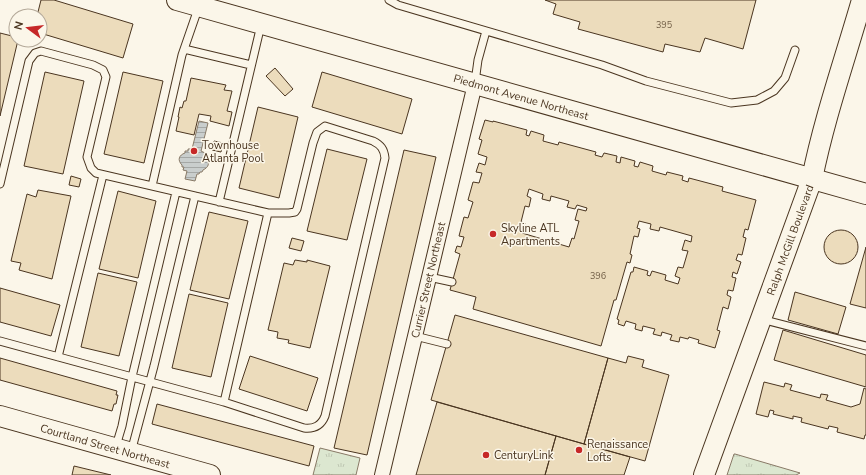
<svg xmlns="http://www.w3.org/2000/svg" width="866" height="475" viewBox="0 0 866 475" font-family="'Nunito Sans',sans-serif">
<defs>
<pattern id="grass-tufts" width="24" height="20" patternUnits="userSpaceOnUse"><rect width="24" height="20" fill="#dce7d0"/><path d="M3 7l-1-3M5 7V3M7 7l1-3M15 17l-1-3M17 17v-4M19 17l1-3" fill="none" stroke="#bec7b2"/></pattern>
<pattern id="water-rules" width="6" height="5" patternUnits="userSpaceOnUse"><rect width="6" height="5" fill="#c9cecd"/><path d="M0 2.5h6" fill="none" stroke="#a5a8a6"/></pattern>
</defs>
<rect width="100%" height="100%" fill="#fbf6e9"/>
<!-- grass -->
<path fill="url(#grass-tufts)" stroke="#887966" d="M320,448L360,458L356,475H313Z
M734,454H735L800,473L796,475H727Z"/>
<!-- water -->
<path fill="url(#water-rules)" stroke="#887966" d="M199,121L208,123L201,151L205,153L204,155H206V158C210,163 209,167 203,170L202,172H200L199,174H197L195,181L185,179L187,171L183,170L184,167H182V165C177,160 179,155 185,153V151H188V149H192Z"/>
<!-- building -->
<path fill="#ecdcbc" stroke="#4a3520" fill-rule="evenodd" d="M41,0H54L133,24L123,58L40,33V16H37Z
M545,0H756L743,49L705,38L700,52L665,44L663,52L578,29L580,22L553,14L556,4Z
M0,33L16,37V40H18L0,116Z
M275,68L293,89L285,96L266,76Z
M45,72L84,81L63,174L24,166Z
M123,72L163,81L144,163L104,154Z
M322,72L412,99L402,134L312,107Z
M191,78L226,85L224,90L232,91L227,111L232,112L229,126L210,121L211,116L199,114L194,135L176,131L179,117H178L180,107L182,108L184,101H186Z
M258,107L298,117L279,198L239,188Z
M485,120L493,122V121L527,130L526,135L529,136L531,131L544,135L543,141L558,145L559,142L596,152L595,155L602,157L604,153L617,156L616,162L620,163L621,157L635,161L634,166L638,167L640,162L653,166L652,171L666,175L667,172L683,176L682,180L688,182L689,178L723,187L722,191L756,200L748,230L745,229L743,237L746,238L742,255L738,254L736,260L741,262L737,274L733,272L732,277L736,278L733,291L728,290L727,295L731,297L728,309L723,307L717,330L720,331L715,348L698,343L699,340L689,337L688,339L680,337L679,342L670,340L672,335L662,332L661,336L653,334L655,329L643,326L642,331L635,329L636,324L626,321L624,326L618,324L619,320L617,319L631,272H633L634,267L648,271L647,275L650,276L652,271L666,275L665,280L678,284L680,278L675,276L678,267L683,268L688,251L682,250L685,240L691,242L692,236L660,227L659,231L650,229L651,224L639,221L637,228L640,229L638,237L634,236L630,254L632,255L630,263L627,262L616,300H614L601,346L473,309L476,297L450,290L460,254L455,252L457,246L461,247L464,237L459,236L464,217L468,218L473,202L468,200L473,182L479,183L482,173L476,172L479,163L485,165L487,157L478,154L482,140L479,139ZM529,189L543,194L542,199L550,201L551,196L569,201L567,207L575,209L577,205L587,208L586,211L578,209L575,220L579,221L574,239L572,238L569,247L522,233L525,223L521,222L525,206L529,207L531,198L527,196Z
M214,141L223,143L221,152L212,150Z
M327,149L367,159L347,240L307,231Z
M404,150L436,157L367,455L334,448Z
M71,176L81,179L79,187L69,185Z
M38,190L71,196L52,279L19,270L21,263L11,261L27,194L36,197Z
M118,191L156,201L138,278L99,269Z
M209,212L248,221L229,299L190,290Z
M824 247a17 17 0 1 1 34 0a17 17 0 1 1-34 0Z
M292,238L304,241L301,251L289,248Z
M866,247V308L850,304Z
M295,260L307,262V260L330,266L310,348L288,343L289,340L277,338L278,332L268,330L284,263L293,265Z
M98,273L137,282L119,356L81,347Z
M0,288L60,305L51,336L0,322Z
M795,292L846,307L838,334L788,320Z
M189,294L228,303L211,377L172,368Z
M455,315L608,358L584,444L431,400Z
M783,330L866,355V387L774,360Z
M250,356L318,378L307,411L239,389Z
M628,356L644,360L642,367L669,375L645,461L584,444L608,358L626,363Z
M0,358L117,391L116,395H118L116,404H114L112,411L0,380Z
M764,382L784,387L785,383L792,385L790,390L820,398L821,394L828,395L826,400L851,407L860,404L864,388L866,389V435H865L864,439L837,432L838,428L829,426L828,429L801,422L802,418L793,416V419L773,414L774,411L770,410L768,417L756,414Z
M437,402L556,436L545,475H416Z
M157,404L314,446L309,466L152,424Z
M556,436L630,457L624,475H545Z
M74,466L111,475H72Z"/>
<g fill="none" stroke-linecap="round" stroke-linejoin="round">
<defs>
<path id="lane" d="M389,0L398,5L602,65L646,81L731,103L757,100L774,91L785,78L795,50
M184,49L251,65
M475,82L478,60L486,31
M0,184L29,61L35,53L41,51L93,65L103,70L106,77L87,157L91,168L96,173L268,213H289L295,212L297,209L313,143L317,132L325,126L373,141C381,145 384,149 385,158L325,416C321,426 314,429 304,428L224,402L0,341
M152,186L182,55L199,6
M219,202L261,25
M429,277L452,282
M761,319L866,346
M415,336L447,344
M58,357L103,175
M224,402L268,213
M116,446L122,426L132,377L176,192
M131,452L154,366L195,196"/>
<path id="street" d="M382,475L475,84"/>
<path id="secondary" d="M177,0L866,194
M0,416L210,475
M704,475L812,179C824,119 845,59 862,0"/>
</defs>
<!-- lane casing -->
<use href="#lane" stroke="#4a3520" stroke-width="9"/>
<!-- street casing -->
<use href="#street" stroke="#4a3520" stroke-width="16"/>
<!-- secondary casing -->
<use href="#secondary" stroke="#4a3520" stroke-width="22"/>
<!-- lane -->
<use href="#lane" stroke="#fbf6e9" stroke-width="7"/>
<!-- street -->
<use href="#street" stroke="#fbf6e9" stroke-width="14"/>
<!-- secondary -->
<use href="#secondary" stroke="#fbf6e9" stroke-width="20"/>
</g>
<!-- markers -->
<g fill="#c62828" stroke="#fbf6e9" stroke-width="1.5">
<circle cx="194" cy="151" r="4"/>
<circle cx="493" cy="234" r="4"/>
<circle cx="579" cy="450" r="4"/>
<circle cx="486" cy="455" r="4"/>
</g>
<g text-anchor="middle" stroke-width="3" stroke-linejoin="round" paint-order="stroke">
<!-- number labels -->
<g font-size="9" fill="#725f47">
<text x="664" y="28">395</text>
<text x="598" y="279">396</text>
</g>
<!-- street labels -->
<g font-size="11" fill="#4a3520" stroke="#fbf6e9">
<text transform="translate(521 97) rotate(16)" y="4">Piedmont Avenue Northeast</text>
<text transform="translate(790 240) rotate(-70)" y="4">Ralph McGill Boulevard</text>
<text transform="translate(428 280) rotate(-77)" y="4">Currier Street Northeast</text>
<text transform="translate(105 446) rotate(16)" y="4">Courtland Street Northeast</text>
</g>
<!-- poi labels -->
<g font-size="11" fill="#4a3520" stroke="#fbf6e9" text-anchor="start">
<text x="202" y="149">Townhouse<tspan x="202" dy="13">Atlanta Pool</tspan></text>
<text x="501" y="232">Skyline ATL<tspan x="501" dy="13">Apartments</tspan></text>
<text x="587" y="448">Renaissance<tspan x="587" dy="13">Lofts</tspan></text>
<text x="494" y="459">CenturyLink</text>
</g>
</g>
<!-- north arrow -->
<g transform="translate(28 28) rotate(285)"><circle r="19" fill="#fbf6e9" stroke="#b4a999"/>
<path d="M0-3L7 15L0 10L-7 15Z" fill="#c62828"/>
<text y="-6" font-size="11" font-weight="bold" text-anchor="middle" fill="#4a3520">N</text>
</g>
</svg>
